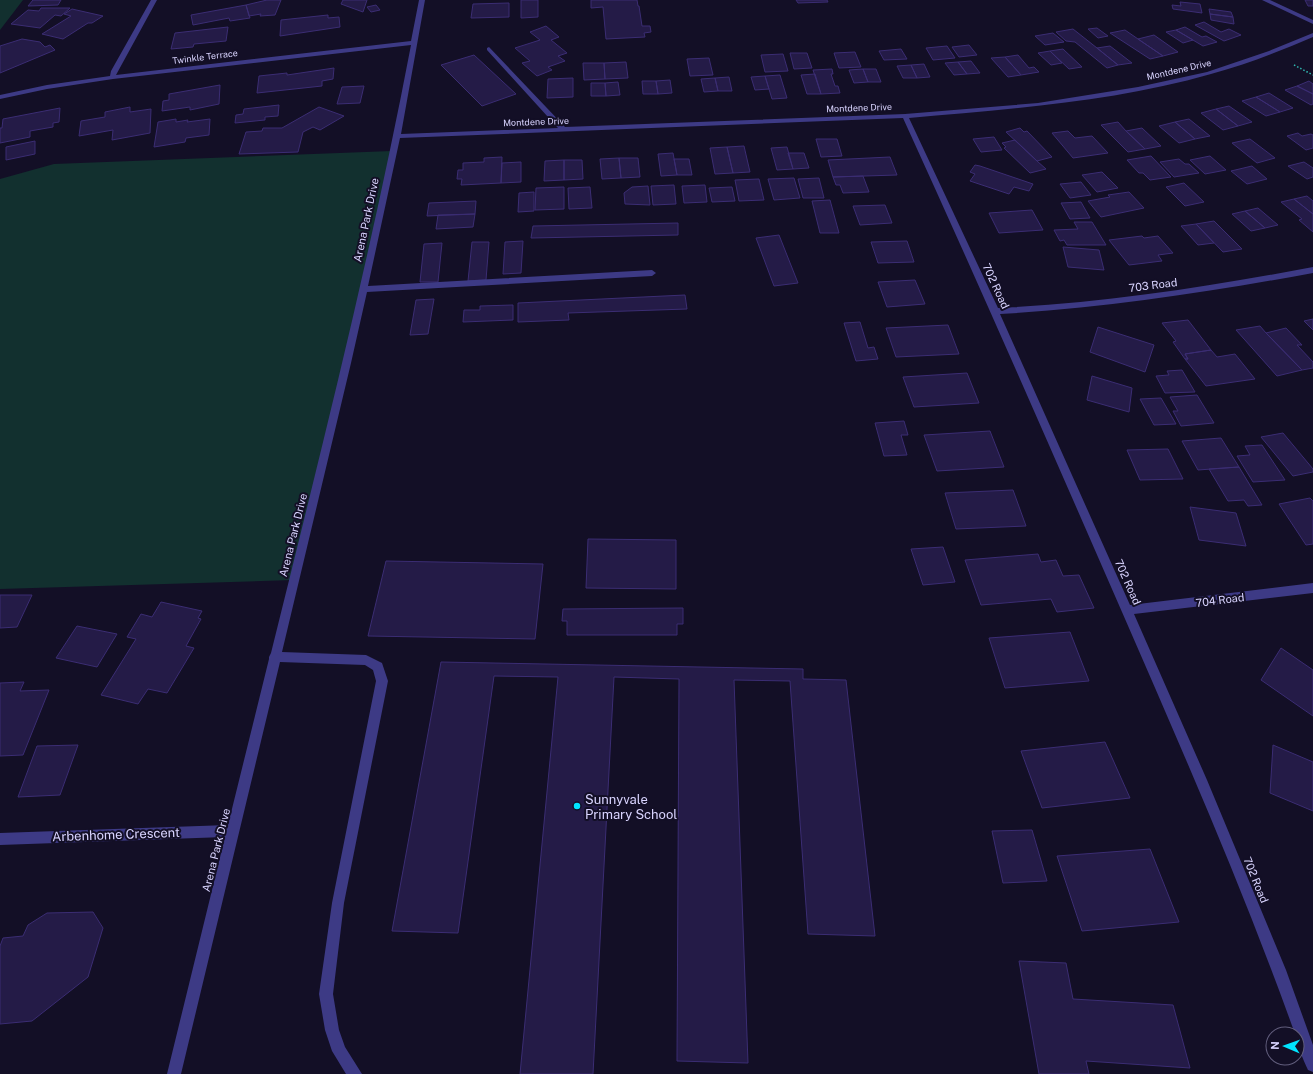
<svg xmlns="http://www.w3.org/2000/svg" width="1313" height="1074" viewBox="0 0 1313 1074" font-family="'Public Sans',sans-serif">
<rect width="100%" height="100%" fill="#130f26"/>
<!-- green -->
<path fill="#12302f" d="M0,0H23L0,30Z
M392,151L293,580L0,589V179L54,164Z"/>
<!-- building -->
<path fill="#241b47" stroke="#3b2d73" d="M33,0H61L58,5L28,6Z
M267,0H281L275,15L260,16L261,14L249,16L246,5Z
M343,0H367L363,12L341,4Z
M521,0H538V17L521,18Z
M591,0H637L638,6H639L642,26H650L651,32L644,33L645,37L606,39L603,7L591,8Z
M796,0H827L828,2L798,3Z
M1305,0H1313V6H1308Z
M1180,2L1200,4L1202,13L1173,9L1172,5L1181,6Z
M509,3V17L471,18L473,4Z
M246,5L250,18L230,21L229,18L193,25L191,15Z
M376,5L380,10L371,12L367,7Z
M41,8H70L61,16L55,15L40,28L11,24L28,10L39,11Z
M72,9L103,16L92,23H88L63,39L42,34L71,16L64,14Z
M1209,9L1231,12L1233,17L1210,14Z
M1210,14L1233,17L1234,24L1211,20Z
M328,15V18L339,17L340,27L280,36L281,20Z
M1204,22L1221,32L1229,29L1241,35L1224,41L1195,25Z
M546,26L559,37L551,40L567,53L558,56L565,61L548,67L552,70L537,76L522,63L530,61L515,48L540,40L530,32Z
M228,27L226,41L194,44L193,47L171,49L175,33Z
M1185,27L1202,37L1206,36L1217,42L1203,46L1176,30Z
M1097,28L1108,36L1098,38L1088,29Z
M1073,29L1097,48L1118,65L1107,68L1075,42L1066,41L1056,32Z
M1125,30L1138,39L1163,56L1150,59L1110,33Z
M1176,30L1193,40L1183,43L1166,32Z
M1053,33L1064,42L1045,45L1035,36Z
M1154,35L1178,52L1163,56L1138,39Z
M22,39L40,42L45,47L50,45L55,50L0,73V46Z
M969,45L977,55L959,57L952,47Z
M947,46L955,58L933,60L926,48Z
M1110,46L1132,63L1118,65L1097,48Z
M901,49L907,59L884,60L879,51Z
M1063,49L1082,67L1069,69L1050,51Z
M1050,51L1062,63L1051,65L1038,53Z
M855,52L861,67L839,68L834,53Z
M790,53H807L812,68L794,69Z
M783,54L788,71L765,72L761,55Z
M474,55L516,94L482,106L441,65Z
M1018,55L1029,68L1034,67L1039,72L1021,75L1005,57Z
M1005,57L1021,75L1008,77L991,58Z
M709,58L713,75L690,76L687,59Z
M971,61L980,73L967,74L958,62Z
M626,62L628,78L605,79L604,63Z
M958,62L967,74L954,75L945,63Z
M583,63H604L605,79L584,80Z
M924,64L930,77L917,78L911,65Z
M911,65L917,78H903L897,66Z
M334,68L333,79L322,81V86L257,93L259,76L287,73V75Z
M832,69L833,74H831L835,86H838L840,93L821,94L813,70Z
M863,69H876L881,82H868Z
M863,69L868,82L854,83L849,70Z
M815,74L821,94H807L801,75Z
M780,75L787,98L772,99L765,76Z
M765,76L769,89L755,90L751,77Z
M729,77L732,91H718L715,78Z
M573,78V97L547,98L548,79Z
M715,78L718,91L704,92L701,79Z
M670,80L672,93L658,94L656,81Z
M642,81H656L658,94H643Z
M1309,81L1313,84V94L1297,86Z
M618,82L620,95L606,96L605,83Z
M591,83H605L606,96H591Z
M220,85L219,104L190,110V107L162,111L163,101L169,100V94Z
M364,86L360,103L337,104L342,87Z
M1297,86L1313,94V104L1311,105L1285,90Z
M1269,93L1293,108L1280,112L1256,97Z
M1256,97L1280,112L1266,116L1242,101Z
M279,105L278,116L265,117V120L235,123L236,115L243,114L244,109Z
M1229,106L1252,122L1238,126L1216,109Z
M130,107V112L151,109L150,133L112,140L113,130L79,136L81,121L105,117V112Z
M319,107L344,116L320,130L313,127L303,132L298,152L239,154L246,132L262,131L263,128H282Z
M60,108L59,122L53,123V127L30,131V137L0,143V128H2L3,119Z
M1216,109L1238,126L1223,130L1201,113Z
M176,119V122L188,120L187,122L210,119L209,135L186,138L185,142L154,147L158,122Z
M1189,119L1210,136L1195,139L1175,122Z
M1118,122L1126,131L1145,149L1128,152L1101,125Z
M1175,122L1195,139L1179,143L1159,126Z
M1020,128L1024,132L1027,131L1052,157L1037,161L1006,132Z
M1142,128L1161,146L1145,149L1126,131Z
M1068,131L1075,138L1092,136L1108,153L1073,158L1052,133Z
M1298,133L1302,136L1311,134L1313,135V148L1306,150L1287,136Z
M994,137L1002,150L981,152L973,139Z
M816,139H837L842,156L821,157Z
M1250,139L1275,158L1257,163L1232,143Z
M1015,140L1037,161L1046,169L1030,173L1004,148L1006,147L1002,143Z
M35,141V154L6,160V147Z
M744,146L750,172L733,173L727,147Z
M727,147L733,173L715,174L710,148Z
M787,147L793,169L777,170L771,148Z
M673,153L677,175L661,176L658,154Z
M788,153H804L809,168L793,169Z
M1151,156L1171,177L1150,180L1143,173H1139L1127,160Z
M1210,156L1226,170L1205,174L1190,160Z
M502,157L501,183L461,185L462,179H457L458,170H463V163L484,162V158Z
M890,157L897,175L833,177L828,160Z
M619,158L621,178L602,179L600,159Z
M619,158H638L640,177L621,178Z
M674,159H689L692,175H677Z
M1179,159L1185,164H1189L1199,173L1174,177L1160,162Z
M564,160H582L583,179L564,180Z
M564,160V180L544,181L545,161Z
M521,162V182L501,183L502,163Z
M1304,162L1313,168V177L1307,179L1288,166Z
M975,165L980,166L1033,184L1029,191L1014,187L1009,194L970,181L975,174L970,172Z
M1252,166L1267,179L1247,184L1231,171Z
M1102,172L1118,188L1097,192L1082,175Z
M863,176L869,192L843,193L840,185H836L833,177Z
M794,178L800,198L774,200L768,179Z
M819,178L824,198H803L798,179Z
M759,179L764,200L739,201L735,180Z
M1081,182L1091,195L1070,198L1060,184Z
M1184,183L1204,202L1185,206L1166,187Z
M674,185L676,204L653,205L651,186Z
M705,185L707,202L684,203L682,186Z
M648,186L650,205L625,204L624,193L632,187Z
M564,187V209L535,210L536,188Z
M590,187L592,208L569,209L568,188Z
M732,187L735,201L712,202L709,188Z
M534,192V211L518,212L519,193Z
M1129,192L1144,208L1101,217L1088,201L1110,197L1108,195Z
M1307,196L1313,201V214L1294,199Z
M1294,199L1313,214V232L1299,220L1302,219L1281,202Z
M830,200L839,233H820L812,201Z
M476,201L475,214L427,216L429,203Z
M1081,202L1090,218L1070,219L1061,203Z
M885,205L892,223L860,225L853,206Z
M1258,208L1278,225L1265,228L1245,211Z
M1032,210L1043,230L999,233L989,213Z
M1245,211L1265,228L1251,231L1232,214Z
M475,214L473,227L436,229L438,215Z
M1214,221L1242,249L1223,252L1196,224Z
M1074,222H1092L1106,245H1067L1064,240L1060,241L1054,230L1078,229Z
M678,223V235L531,238L533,226Z
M1196,224L1214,243L1198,245L1181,226Z
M779,235L798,283L774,286L756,238Z
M1142,236L1144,238L1158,236L1173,253L1158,255L1162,261L1129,265L1109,240Z
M523,241L521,273L503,274L505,242Z
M907,241L914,262L878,263L871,242Z
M472,242H489L486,280L468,281Z
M442,243L438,282H420L424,244Z
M1063,247L1099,250L1104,270L1068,267Z
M915,280L925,304L887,307L878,282Z
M685,295L687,309L568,313L569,320L518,322V303Z
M434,299L428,334L410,335L416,300Z
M513,305V320L463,322L464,310H480V306Z
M1313,319V330L1304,321Z
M1188,320L1211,350L1185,354L1188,359H1185L1173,342L1176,341L1162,323Z
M860,322L868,348L874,347L878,359L856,361L844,323Z
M948,325L959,354L896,357L886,328Z
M1260,326L1266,333L1302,370L1277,376L1236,330Z
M1098,327L1154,345L1145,372L1090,352Z
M1286,328L1302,345H1297L1313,362V368L1302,370L1266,333Z
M1211,350L1217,357L1235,354L1255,379L1206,386L1185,359H1188L1185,354Z
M1182,370L1195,392L1165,393L1156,376L1169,375L1167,371Z
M967,373L979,403L914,407L903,377Z
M1092,376L1132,388L1129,412L1087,400Z
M1197,395L1214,423L1181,426L1173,411H1178L1170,397Z
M1161,398L1176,424L1154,425L1140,399Z
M904,421L908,435H901L907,455L884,456L875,423Z
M990,431L1004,467L937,471L924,435Z
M1283,433L1313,469V472L1293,476L1261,437Z
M1221,438L1239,467L1198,470L1182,441Z
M1262,445L1285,480L1253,482L1237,456L1250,455L1245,446Z
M1168,449L1183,479L1140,480L1127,450Z
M1239,467L1262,505L1248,506L1244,500L1228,501L1209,469Z
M1013,490L1026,526L956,529L945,493Z
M1310,498L1313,501V544L1306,545L1279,504Z
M1190,507L1236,513L1246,546L1199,540Z
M588,539L676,540V589L586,588Z
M943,547L955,582L923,585L911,549Z
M1038,554L1041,562L1056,560L1063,576L1079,575L1094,608L1057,612L1051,599L981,605L965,560Z
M386,561L543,564L535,639L368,636Z
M0,595H32L17,627L0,628Z
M161,602L202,611L198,618L201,619L186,646L194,648L167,693L148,689L138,704L101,695L136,639L127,637L141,614L152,617Z
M683,608V624H677V635H567V621H562L563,609Z
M77,626L117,634L97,667L56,658Z
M1070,632L1089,681L1005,688L989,638Z
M1281,648L1313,670V716L1261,680Z
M441,662L803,669V679L846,680L875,936L808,934L790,681L734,680L748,1063L677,1061L679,679L614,677L593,1074H520L558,677L494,676L458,933L392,931Z
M24,682L20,691L49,690L23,755L0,756V683Z
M1105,742L1130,798L1042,808L1021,751Z
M78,745L60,795L18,797L37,746Z
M1273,745L1313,762V811L1270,793Z
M1032,830L1047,881L1003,883L992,831Z
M1150,849L1179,922L1082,931L1057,856Z
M93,912L103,928L88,977L32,1021L0,1024V946L3,938L23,936L28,925L47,913Z
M1019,961L1066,963L1073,999L1173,1005L1190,1068L1086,1061L1089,1074H1039Z"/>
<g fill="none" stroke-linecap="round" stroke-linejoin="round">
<!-- path -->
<path stroke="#2fb8b0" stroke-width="1.5" stroke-dasharray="1.5 2" stroke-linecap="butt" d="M1294,65L1313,75"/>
<!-- minor -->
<path fill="#3d3a85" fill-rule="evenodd" d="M151,0H157L116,75L411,41L419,0H425L401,134L558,128L487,50V48L489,47L565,127L905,114L1038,103L1138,87L1207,72L1269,51L1313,33V37C1280,51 1246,65 1211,74C1113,102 1010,109 909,118L998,308C1104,303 1208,287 1313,267V273C1209,292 1106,308 1000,314L1130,605L1313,583V593L1134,614L1207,780L1286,970L1313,1045V1072L1308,1070C1303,1059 1297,1046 1297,1034H1295C1244,891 1183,752 1122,612C1050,447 978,282 903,118L400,138L368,286L652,270L656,273L652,276L367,292L351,363L282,652L366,655L382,663L388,681L344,903L333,994L339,1030L345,1047L362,1074H346L332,1051L325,1030L319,994L332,903L376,681L373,670L365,665L280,662L181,1074H167L225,837L0,845V833L228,825L269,659V657L271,653C321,451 372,250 411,45L113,79L47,89L0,99V95L47,85L110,76L111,71Z
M1262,0H1270L1313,20V24Z"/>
</g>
<!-- markers -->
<circle fill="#00e5ff" stroke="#130f26" stroke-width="1.5" cx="577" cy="806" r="4"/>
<g text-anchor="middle" stroke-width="4" stroke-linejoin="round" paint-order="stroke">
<!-- far-street labels -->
<g font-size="9" fill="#d9d4ff" stroke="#130f26">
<text transform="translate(205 57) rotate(-7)" y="3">Twinkle Terrace</text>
<text transform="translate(1179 70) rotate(-13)" y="3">Montdene Drive</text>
<text transform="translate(859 108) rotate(-2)" y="3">Montdene Drive</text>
<text transform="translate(536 122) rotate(-2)" y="3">Montdene Drive</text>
</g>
<!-- street labels -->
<g font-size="11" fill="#d9d4ff" stroke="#130f26">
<text transform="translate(366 220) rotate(-78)" y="4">Arena Park Drive</text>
<text transform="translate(1153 285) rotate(-7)" y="4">703 Road</text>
<text transform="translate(996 286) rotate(65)" y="4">702 Road</text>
<text transform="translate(293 535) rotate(-76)" y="4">Arena Park Drive</text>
<text transform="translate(1128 582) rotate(66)" y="4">702 Road</text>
<text transform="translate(1220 600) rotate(-7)" y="4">704 Road</text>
<text transform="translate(216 850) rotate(-76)" y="4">Arena Park Drive</text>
<text transform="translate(1256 880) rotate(68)" y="4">702 Road</text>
</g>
<!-- near-poi labels -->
<g font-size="13" fill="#d9d4ff" stroke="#130f26" text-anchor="start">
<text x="585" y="804">Sunnyvale<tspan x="585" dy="15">Primary School</tspan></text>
</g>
<!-- near-street labels -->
<g font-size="13" fill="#d9d4ff" stroke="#130f26">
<text transform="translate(116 834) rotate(-2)" y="5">Arbenhome Crescent</text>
</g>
</g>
<!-- north arrow -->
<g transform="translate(1285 1046) rotate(272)"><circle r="19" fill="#130f26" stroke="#625e7d"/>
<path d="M0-3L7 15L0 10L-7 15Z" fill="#00e5ff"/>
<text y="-6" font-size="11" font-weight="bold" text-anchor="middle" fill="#d9d4ff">N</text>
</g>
</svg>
